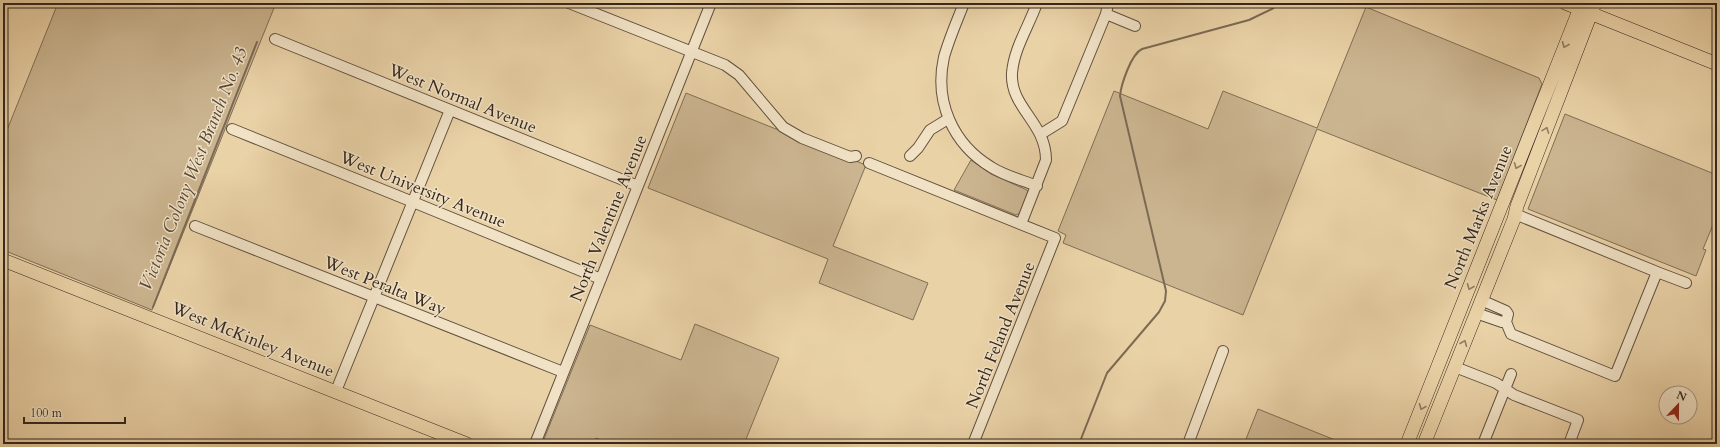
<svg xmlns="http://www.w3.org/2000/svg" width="1720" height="447" viewBox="0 0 1720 447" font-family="Cardo,serif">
<rect width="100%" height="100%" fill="#ead2a7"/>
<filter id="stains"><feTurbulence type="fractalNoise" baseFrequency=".005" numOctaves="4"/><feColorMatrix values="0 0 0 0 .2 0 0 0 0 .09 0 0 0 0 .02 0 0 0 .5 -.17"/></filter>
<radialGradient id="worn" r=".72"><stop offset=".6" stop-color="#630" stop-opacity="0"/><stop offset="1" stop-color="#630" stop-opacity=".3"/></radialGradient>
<!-- green -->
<path fill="#cbb590" stroke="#806e56" d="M58,3H276L152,310L3,250V140Z
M1366,7L1539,78L1542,84L1497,200L1317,129L1243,315L1063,243L1066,235L1058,231L1114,91L1208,129L1223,91L1317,128Z
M686,93L866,165L833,246L928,283L913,320L819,283L828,259L648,188Z
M1565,114L1717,175V215L1703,249L1706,250L1696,276L1528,209Z
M971,160L991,174L1027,190L1029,193L1022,212L1016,215L954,190Z
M695,324L779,358L744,444H611L596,438L593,444H542L590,325L681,360Z
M1258,409L1345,444H1244Z"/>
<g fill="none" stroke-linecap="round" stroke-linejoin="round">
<!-- stream -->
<path stroke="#7c6a54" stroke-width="2" d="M153,307L257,42
M1079,444L1107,373L1159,312L1165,301L1166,291L1120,96C1121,85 1131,54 1142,49L1249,20L1272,9L1280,3"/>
<defs>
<path id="minor" d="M569,3L725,65L739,75L783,127L802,138L850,157L856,156
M964,3C957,21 949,39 944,57C934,102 953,144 991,167C1005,176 1022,180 1037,186
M1106,14L1135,26
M275,39L638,186
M232,129L413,202L601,279
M1041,134L1062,121L1106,14L1108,3
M910,156L918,148L930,130L948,119
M869,163L1055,238L973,444
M1021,224L1046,160C1046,122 1010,108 1012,73C1014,48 1029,26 1037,3
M195,226L563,372
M1657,272L1686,283
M1476,313L1502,322H1506L1508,314L1506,311L1481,300
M1506,322L1511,334L1615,376L1657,272L1515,214
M1455,367L1496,383L1514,395L1578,420L1569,444
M336,391L450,110
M535,444L711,3
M1188,444L1223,351
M1483,444L1511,374"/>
<path id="major" d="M1565,3L1717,64
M3,260L467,444
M1407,444L1582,3
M1424,444L1514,219L1517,206L1595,3"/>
</defs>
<!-- minor casing -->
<use href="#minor" stroke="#625140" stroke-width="12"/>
<!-- major casing -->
<use href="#major" stroke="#34261d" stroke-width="14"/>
<!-- minor -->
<use href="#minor" stroke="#f1e2c6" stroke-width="10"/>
<!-- major -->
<use href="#major" stroke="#ead2a7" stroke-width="13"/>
</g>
<!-- one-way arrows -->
<defs><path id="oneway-chevron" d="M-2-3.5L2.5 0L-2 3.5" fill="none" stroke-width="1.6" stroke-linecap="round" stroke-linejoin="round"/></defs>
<g stroke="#8f7c62">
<use href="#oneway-chevron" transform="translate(1565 45) rotate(112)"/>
<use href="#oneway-chevron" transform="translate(1546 130) rotate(-69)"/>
<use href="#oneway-chevron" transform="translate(1517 166) rotate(112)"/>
<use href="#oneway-chevron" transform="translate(1470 287) rotate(112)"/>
<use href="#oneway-chevron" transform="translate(1464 343) rotate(-68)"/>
<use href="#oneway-chevron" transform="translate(1422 407) rotate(112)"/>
</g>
<g text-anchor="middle" stroke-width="3" stroke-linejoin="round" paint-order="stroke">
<!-- street labels -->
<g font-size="17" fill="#34261d" stroke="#f1e2c6">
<text transform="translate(463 98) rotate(22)" y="6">West Normal Avenue</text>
<text transform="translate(423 189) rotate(22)" y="6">West University Avenue</text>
<text transform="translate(1478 217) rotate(-68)" y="6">North Marks Avenue</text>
<text transform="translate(608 218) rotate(-68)" y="6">North Valentine Avenue</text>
<text transform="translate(385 285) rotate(22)" y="6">West Peralta Way</text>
<text transform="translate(1000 335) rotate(-68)" y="6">North Feland Avenue</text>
<text transform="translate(253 339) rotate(22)" y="6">West McKinley Avenue</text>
</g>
<!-- water labels -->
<g font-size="18" font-style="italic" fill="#584838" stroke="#f1e2c6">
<text transform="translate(193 169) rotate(-68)" y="6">Victoria Colony West Branch No. 43</text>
</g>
</g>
<!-- margin -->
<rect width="1720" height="447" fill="none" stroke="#ead2a7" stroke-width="16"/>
<rect x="4" y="4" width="1712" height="439" fill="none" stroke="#34261d" stroke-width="2"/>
<rect x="8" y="8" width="1704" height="431" fill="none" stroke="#34261d"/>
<!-- north arrow -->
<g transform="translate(1678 405) rotate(22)"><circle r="19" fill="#f1e2c6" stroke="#a59782"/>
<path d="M0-3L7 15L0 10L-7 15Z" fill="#8f2418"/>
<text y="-6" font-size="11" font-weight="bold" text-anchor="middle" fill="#34261d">N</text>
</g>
<!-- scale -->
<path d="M24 417v6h101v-6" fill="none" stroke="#34261d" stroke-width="2"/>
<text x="30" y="417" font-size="12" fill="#34261d" stroke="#f1e2c6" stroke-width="3" paint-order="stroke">100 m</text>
<rect width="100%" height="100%" filter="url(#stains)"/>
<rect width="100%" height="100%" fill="url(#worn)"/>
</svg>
